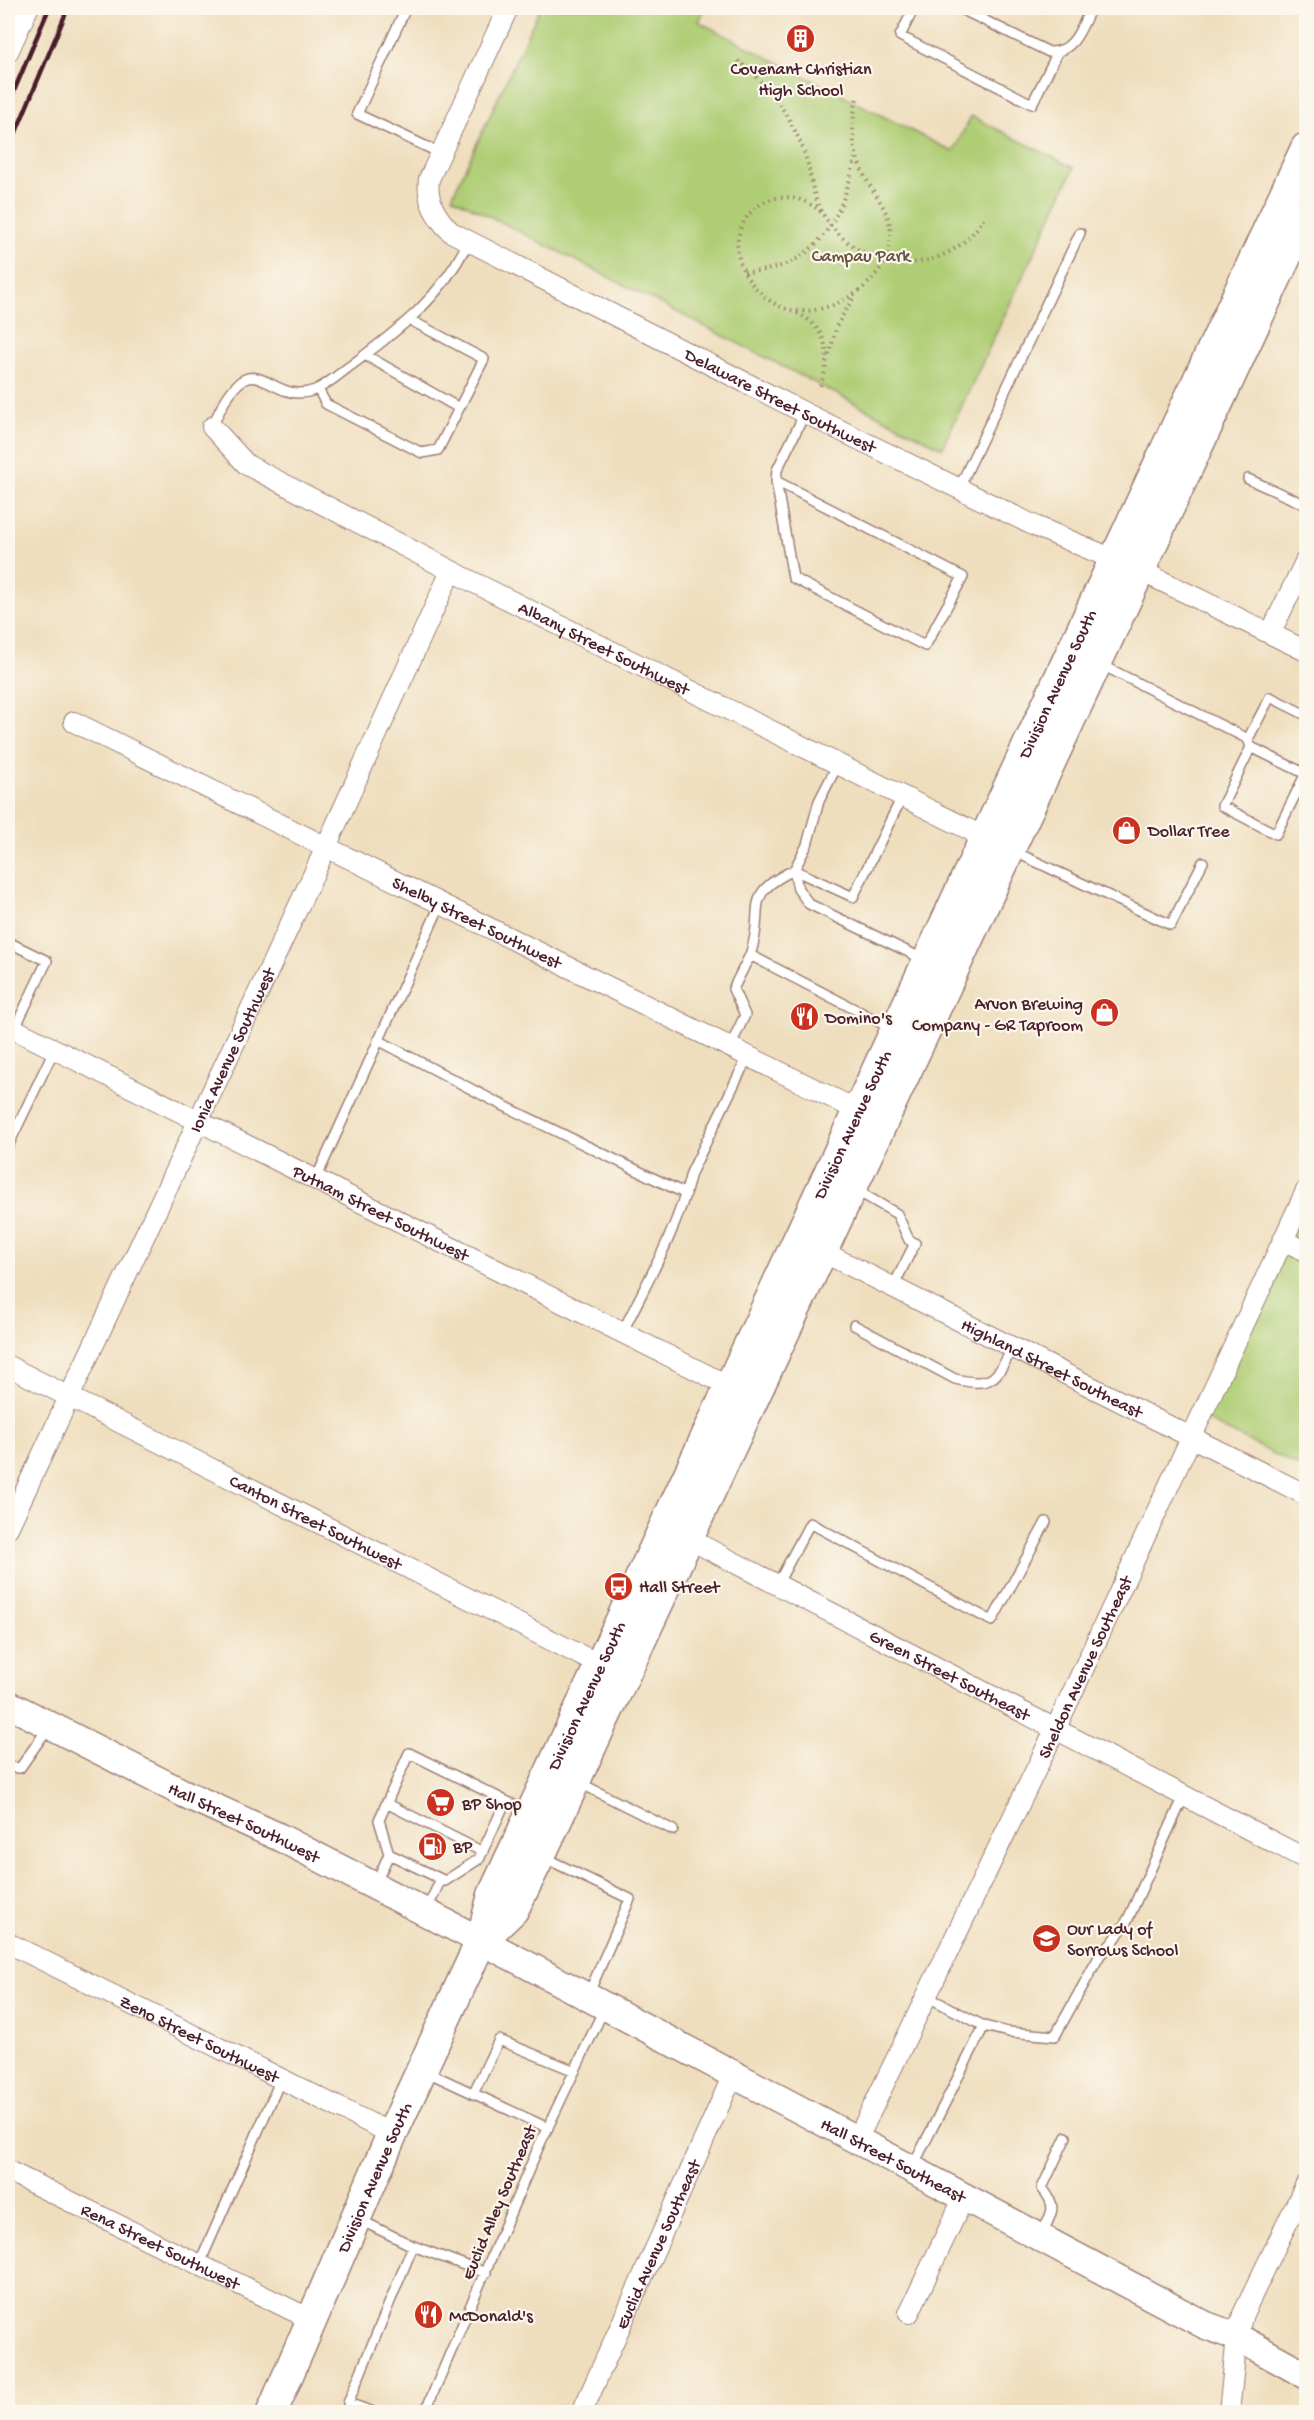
<svg xmlns="http://www.w3.org/2000/svg" width="1314" height="2420" viewBox="0 0 1314 2420" font-family="'Gochi Hand',sans-serif">
<rect width="100%" height="100%" fill="#fbf7ec"/>
<filter id="ink" filterUnits="userSpaceOnUse"><feTurbulence type="fractalNoise" baseFrequency=".0167" numOctaves="2"/><feDisplacementMap in="SourceGraphic" scale="12" xChannelSelector="R" yChannelSelector="G"/><feConvolveMatrix kernelMatrix="1 2 1 2 8 2 1 2 1" color-interpolation-filters="sRGB"/></filter>
<filter id="wash" filterUnits="userSpaceOnUse"><feTurbulence type="fractalNoise" baseFrequency=".008" numOctaves="4" result="noise"/><feDisplacementMap in="SourceGraphic" scale="24" xChannelSelector="R" yChannelSelector="G"/><feGaussianBlur stdDeviation="1.35" result="paint"/><feColorMatrix in="noise" values="0 0 0 0 0 0 0 0 0 0 0 0 0 0 0 0 0 1.4 0 .05"/><feComposite in="paint" operator="in"/></filter>
<g filter="url(#wash)">
<rect width="100%" height="100%" fill="#efdebe"/>
<!-- green -->
<path fill="#afcd75" stroke="#7c7650" stroke-width="1.5" d="M540,8H705L699,22L953,152L971,116L1074,168L942,448L452,197Z
M1306,1191V1470L1202,1418Z"/>
</g>
<g filter="url(#ink)">
<g fill="none" stroke-linecap="round" stroke-linejoin="round">
<defs>
<path id="lane" d="M406,8L357,114L440,153
M914,8L900,36L1032,104L1058,52
M959,8L1049,52C1075,53 1081,27 1091,8
M365,355L459,408
M318,389L326,404L422,453L438,450L484,359L410,320
M212,427C254,330 266,409 315,390C328,385 341,372 353,364C401,328 441,298 468,242
M1248,479L1306,505
M776,481L793,578L925,646L963,577L776,481L777,470L805,413
M959,488L1080,233
M1100,664L1248,739L1251,747L1306,774
M1248,739L1270,697L1306,715
M1251,747L1222,806L1276,834L1306,773
M838,764L819,801L807,845L794,870L798,889L809,904L923,959
M1013,851L1171,925L1203,862
M8,942L47,961L14,1030
M750,955C767,908 739,896 794,870L853,897L902,797
M378,1040L496,1102L686,1194
M730,1047L745,1015L733,989L750,955L891,1028
M8,1146L54,1050
M315,1181L441,903
M854,1189L897,1214L909,1240L915,1243L893,1287
M854,1325L955,1379C993,1388 996,1379 1013,1347
M622,1333C647,1282 678,1229 691,1173L748,1056
M777,1585L810,1523L992,1621L1046,1522
M8,1767L20,1768L48,1728
M578,1782L673,1830
M386,1803L483,1852
M389,1854L445,1881L479,1859L506,1801
M545,1858L630,1899L588,1995
M376,1883L389,1854L379,1820L409,1753L526,1811
M427,1909L441,1879
M926,1996L984,2026
M427,2072L548,2128
M473,2094L499,2040L575,2071
M912,2168L984,2026L1008,2032L1055,2036L1100,1955L1113,1942L1128,1919L1184,1796
M358,2219L413,2246L348,2403L373,2412
M1041,2235C1051,2214 1059,2208 1042,2188L1066,2137
M413,2246L486,2273
M199,2265L281,2079
M425,2412L539,2146L604,2009"/>
<g id="street">
<path id="s1" d="M508,8L429,179C426,201 436,217 451,232L805,413L1035,526L1141,571L1306,651"/>
<path d="M8,52L28,8"/>
<path id="s2" d="M212,427L247,465L473,582L996,843"/>
<path d="M1271,632L1306,560"/>
<path id="s3" d="M74,722L867,1115"/>
<path id="s4" d="M8,1026L741,1392"/>
<path d="M1284,1241L1306,1251"/>
<path id="s5" d="M811,1246L1306,1495"/>
<path id="s6" d="M8,1366L610,1670"/>
<path id="s7" d="M8,1528L316,869L451,571"/>
<path id="s8" d="M689,1539L1306,1859"/>
<path id="s9" d="M8,1943L392,2134"/>
<path id="s10" d="M857,2140L1055,1730L1306,1191"/>
<path id="s11" d="M8,2171L312,2320"/>
<path d="M909,2313L964,2197"/>
<path id="s12" d="M582,2412L733,2075"/>
<path d="M1229,2412L1237,2337L1243,2314L1306,2184"/>
</g>
<g id="secondary">
<path id="s13" d="M8,1704L183,1793L279,1837L520,1961L1205,2325L1237,2337L1306,2375"/>
</g>
<g id="primary">
<path d="M481,1941L513,1910L540,1856L1306,214"/>
<path id="s14" d="M272,2412L392,2134L481,1941L493,1895L1306,148"/>
</g>
</defs>
<!-- lane casing -->
<use href="#lane" stroke="#9c7e74" stroke-width="12"/>
<!-- street casing -->
<use href="#street" stroke="#9c7e74" stroke-width="22"/>
<!-- secondary casing -->
<use href="#secondary" stroke="#9c7e74" stroke-width="30"/>
<!-- primary casing -->
<use href="#primary" stroke="#9c7e74" stroke-width="33"/>
<!-- path -->
<path stroke="#9c7e74" stroke-width="4" stroke-dasharray="1.5 4.5" stroke-linecap="butt" d="M738,61C772,88 796,122 808,165C812,181 813,198 822,213C861,277 948,281 986,215
M821,212C771,169 711,229 750,281C762,298 782,312 803,311C846,310 897,273 890,225C887,211 879,200 872,189C853,159 849,132 857,98
M744,272C815,271 842,220 855,158
M797,313C828,328 833,358 819,388
M829,355L837,325L854,297"/>
<!-- lane -->
<use href="#lane" stroke="#fff" stroke-width="9"/>
<!-- street -->
<use href="#street" stroke="#fff" stroke-width="20"/>
<!-- secondary -->
<use href="#secondary" stroke="#fff" stroke-width="27"/>
<!-- primary -->
<use href="#primary" stroke="#fff" stroke-width="30"/>
<!-- rail -->
<path stroke="#4a1f2b" stroke-width="4.5" d="M8,105L49,8
M8,151L68,8"/>
</g>
</g>
<!-- icons -->
<defs>
<symbol id="building-disc" viewBox="-11 -11 22 22"><circle r="9.5" fill="#c8321e" stroke="#fbf7ec"/><path d="M-4-6H4V6H1V3H-1V6H-4ZM-2.5-4.3h1.7v1.8h-1.7ZM.8-4.3h1.7v1.8H.8ZM-2.5-1h1.7V.8h-1.7ZM.8-1h1.7V.8H.8Z" fill="#fff"/></symbol>
<symbol id="shop-disc" viewBox="-11 -11 22 22"><circle r="9.5" fill="#c8321e" stroke="#fbf7ec"/><path d="M-5-2.5h2.3a2.7 3.5 0 0 1 5.4 0H5L5.5 6h-11ZM-1.5-2.5h3a1.5 2.3 0 0 0-3 0Z" fill="#fff"/></symbol>
<symbol id="restaurant-disc" viewBox="-11 -11 22 22"><circle r="9.5" fill="#c8321e" stroke="#fbf7ec"/><path d="M-5-6h1v4h1v-4h1v4h1v-4h1v5L-1.5 .5V6h-2V.5L-5-1ZM5-6V6H3V1.5H1.5Q1.5-4 5-6Z" fill="#fff"/></symbol>
<symbol id="bus-disc" viewBox="-11 -11 22 22"><circle r="9.5" fill="#c8321e" stroke="#fbf7ec"/><path d="M-5-6H5V4H4V6H2V4H-2V6H-4V4H-5ZM-3.5-4V0h7V-4ZM-3.5 1.2v1.5H-2V1.2ZM2 1.2v1.5H3.5V1.2Z" fill="#fff"/></symbol>
<symbol id="supermarket-disc" viewBox="-11 -11 22 22"><circle r="9.5" fill="#c8321e" stroke="#fbf7ec"/><path d="M-6-5.5h2.5l.6 2H6L4.5 2H-2.5L-4.4-4H-6ZM-1.5 3.2a1.3 1.3 0 1 0 .1 0ZM3 3.2a1.3 1.3 0 1 0 .1 0Z" fill="#fff"/></symbol>
<symbol id="fuel-disc" viewBox="-11 -11 22 22"><circle r="9.5" fill="#c8321e" stroke="#fbf7ec"/><path d="M-5.5-6h7V0h2V4h1.3V-2.5L3-4.5l.8-.8L6-3V5H2.5V1h-1V6h-7ZM-4.2-4.7v3.2H.2V-4.7Z" fill="#fff"/></symbol>
<symbol id="school-disc" viewBox="-11 -11 22 22"><circle r="9.5" fill="#c8321e" stroke="#fbf7ec"/><path d="M0-5L7-2L0 1L-7-2ZM-4 1L0 2.5L4 1V4Q0 6-4 4Z" fill="#fff"/></symbol>
</defs>
<g fill-rule="evenodd">
<use href="#building-disc" x="784" y="22" width="33" height="33"/>
<use href="#shop-disc" x="1110" y="814" width="33" height="33"/>
<use href="#shop-disc" x="1088" y="996" width="33" height="33"/>
<use href="#restaurant-disc" x="788" y="1000" width="33" height="33"/>
<use href="#bus-disc" x="602" y="1570" width="33" height="33"/>
<use href="#supermarket-disc" x="424" y="1786" width="33" height="33"/>
<use href="#fuel-disc" x="416" y="1830" width="33" height="33"/>
<use href="#school-disc" x="1030" y="1922" width="33" height="33"/>
<use href="#restaurant-disc" x="412" y="2298" width="33" height="33"/>
</g>
<g text-anchor="middle" stroke-width="4.5" stroke-linejoin="round" paint-order="stroke">
<!-- poi labels -->
<g font-size="18" fill="#4a1f2b" stroke="#fbf7ec" text-anchor="start">
<text x="801" y="74" text-anchor="middle">Covenant Christian<tspan x="801" dy="21">High School</tspan></text>
<text x="1148" y="836">Dollar Tree</text>
<text x="1083" y="1009" text-anchor="end">Arvon Brewing<tspan x="1083" dy="21">Company - GR Taproom</tspan></text>
<text x="825" y="1023">Domino's</text>
<text x="639" y="1592">Hall Street</text>
<text x="462" y="1809">BP Shop</text>
<text x="453" y="1852">BP</text>
<text x="1067" y="1934">Our Lady of<tspan x="1067" dy="21">Sorrows School</tspan></text>
<text x="449" y="2321">McDonald's</text>
</g>
<!-- park labels -->
<g font-size="18" fill="#685341" stroke="#fbf7ec">
<text x="861" y="261">Campau Park</text>
</g>
<!-- street labels -->
<g font-size="18" fill="#4a1f2b" stroke="#fbf7ec">
<text dy="6" stroke="none"><textPath href="#s1" startOffset="618">Delaware Street Southwest</textPath></text>
<text dy="6" stroke="none"><textPath href="#s2" startOffset="453">Albany Street Southwest</textPath></text>
<text dy="6" stroke="none"><textPath href="#s14" startOffset="1899">Division Avenue South</textPath></text>
<text dy="6" stroke="none"><textPath href="#s3" startOffset="450">Shelby Street Southwest</textPath></text>
<text dy="6" stroke="none"><textPath href="#s7" startOffset="528">Ionia Avenue Southwest</textPath></text>
<text dy="6" stroke="none"><textPath href="#s14" startOffset="1413">Division Avenue South</textPath></text>
<text dy="6" stroke="none"><textPath href="#s4" startOffset="417">Putnam Street Southwest</textPath></text>
<text dy="6" stroke="none"><textPath href="#s5" startOffset="270">Highland Street Southeast</textPath></text>
<text dy="6" stroke="none"><textPath href="#s6" startOffset="345">Canton Street Southwest</textPath></text>
<text dy="6" stroke="none"><textPath href="#s10" startOffset="525">Sheldon Avenue Southeast</textPath></text>
<text dy="6" stroke="none"><textPath href="#s8" startOffset="294">Green Street Southeast</textPath></text>
<text dy="6" stroke="none"><textPath href="#s14" startOffset="783">Division Avenue South</textPath></text>
<text dy="6" stroke="none"><textPath href="#s13" startOffset="264">Hall Street Southwest</textPath></text>
<text dy="6" stroke="none"><textPath href="#s9" startOffset="214">Zeno Street Southwest</textPath></text>
<text dy="6" stroke="none"><textPath href="#s13" startOffset="996">Hall Street Southeast</textPath></text>
<text dy="6" stroke="none"><textPath href="#s14" startOffset="256">Division Avenue South</textPath></text>
<text transform="translate(498 2202) rotate(-67)" y="6">Euclid Alley Southeast</text>
<text dy="6" stroke="none"><textPath href="#s12" startOffset="184">Euclid Avenue Southeast</textPath></text>
<text dy="6" stroke="none"><textPath href="#s11" startOffset="170">Rena Street Southwest</textPath></text>
</g>
</g>
<!-- margin -->
<rect width="1314" height="2420" fill="none" stroke="#fbf7ec" stroke-width="30"/>
</svg>
